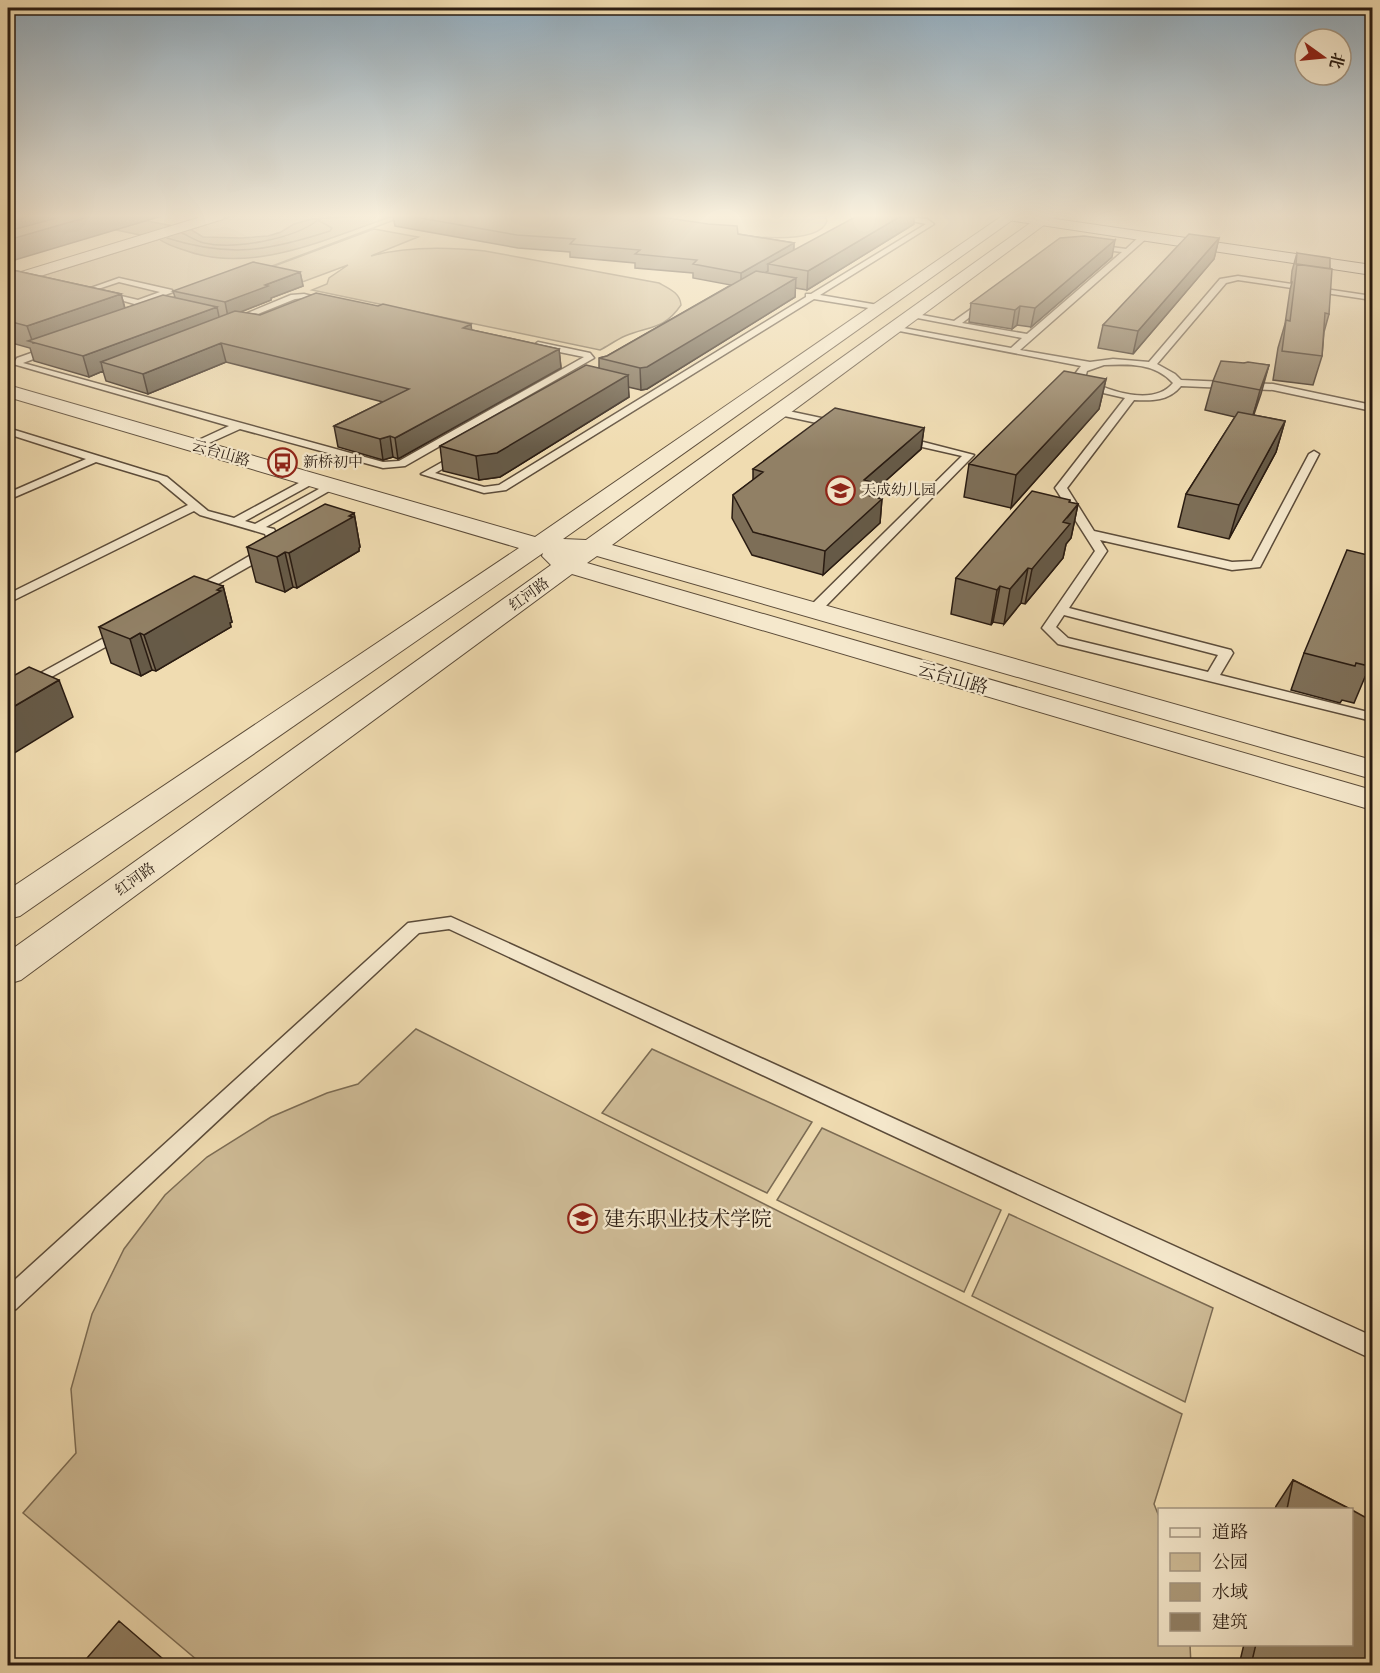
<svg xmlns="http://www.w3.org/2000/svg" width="1380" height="1673" viewBox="0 0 1380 1673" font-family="Vollkorn,'Noto Serif SC',serif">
<rect width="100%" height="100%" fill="#f0dcb1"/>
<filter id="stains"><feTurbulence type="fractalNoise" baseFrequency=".00333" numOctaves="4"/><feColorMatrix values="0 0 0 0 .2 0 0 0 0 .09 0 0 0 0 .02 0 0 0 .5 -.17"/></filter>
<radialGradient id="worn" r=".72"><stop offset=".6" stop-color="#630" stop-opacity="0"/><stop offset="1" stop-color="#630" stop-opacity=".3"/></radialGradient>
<!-- green -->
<path fill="#cebb96" stroke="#7c6c54" stroke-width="1.5" d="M233,216H405L158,309L32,279Z
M620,216H825L827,221C815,259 652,221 620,216Z
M374,229L418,237L371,256C408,246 447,247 485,251L659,283C670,289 680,293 681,305C664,330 649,326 625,336C616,340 608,346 600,350L312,290L327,284L329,278L348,265L297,284L250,275Z
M416,1029L1182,1414L1154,1504L1160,1519V1644L1190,1645L1191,1665H203L23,1513L76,1453L71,1389L92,1314L124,1249L165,1195L207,1157L271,1117L327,1093L358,1084Z
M652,1049L812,1122L767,1193L602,1113Z
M822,1128L1001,1210L964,1292L777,1200Z
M1009,1214L1213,1308L1185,1402L972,1296Z"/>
<!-- water -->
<path fill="#ad9b7b" stroke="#796851" stroke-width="1.5" d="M363,216H393C330,237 252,276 184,250C175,247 167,245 159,239L102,227L125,217L190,229L203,237L241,238L268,236L281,232L294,224L312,219Z"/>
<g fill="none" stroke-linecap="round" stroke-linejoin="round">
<!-- shore -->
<path stroke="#6c5c46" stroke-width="1.5" d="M167,238C230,258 268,251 330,231L332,228L318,220C294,239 234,250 204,243C196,241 189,236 182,233"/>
<defs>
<path id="service" d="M889,216L927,219L934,224L820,295L878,305L882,308L881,310L814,299L506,490L484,493L421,474L462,451L466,452V456L435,473L484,487L499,485L806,297V294H811L926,224Z
M1141,235L1148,237L1020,350L1090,362L1113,359L1149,362L1220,279L1238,276L1372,296V300L1238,280L1226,283L1157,364L1175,374L1181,380L1273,384L1372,405V411L1273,390L1181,386C1169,401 1152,401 1134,400L1067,488L1094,531L1232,562L1252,561L1309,454L1314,451L1319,454L1260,567L1232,570L1100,540L1107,551L1069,608L1231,650L1233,653L1220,675L1372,713V721L1058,644L1042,628L1095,551L1055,488L1125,398L1099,392L1078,381L1075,374L1081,366L889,329L893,326L1011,348L1022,338L907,316L911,313L954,321L988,297L992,299L991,301L962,323L1027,334L1122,252L1089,248V244L1126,249ZM1104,365C1129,364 1155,363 1173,383C1154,407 1107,391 1085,378L1087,371ZM1064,615L1218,655L1208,672L1068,638L1056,627Z
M119,278L172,290L173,292L138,305L96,293L100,291L138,300L160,292L119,282L89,292L85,290Z
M304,294L332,301L328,303L304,298L295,299L233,324L226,322L291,295Z
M538,342L590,353L594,358L405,466L383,468L240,429L198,448H190V444L229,426L13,364L17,358L51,346H57V350L23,363L383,462L399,461L584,357L535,347L534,345Z
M779,409L840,422L845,425L840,428L775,414V410Z
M8,428L167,477L208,511L234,518L308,478H316V482L245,521L255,524L328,484H336L338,486L266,527L274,529L280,541L271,554L197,596L192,597L186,593L263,548L268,541L265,534L200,515L194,511L8,603V594L188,505L159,481L96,462L8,500V493L86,459L8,434Z
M900,436L974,455L819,613H809L807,610L809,607L962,456L896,441L895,439Z
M122,628L127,629L129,632L127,635L8,701V691Z
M451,917L1372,1336V1359L449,929L419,933L16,1309L8,1312V1286L408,923Z"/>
<path id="tertiary" d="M204,216H225L223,219L8,286V276Z
M1002,216H1018L563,539L586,540L1040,216H1056L612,545L1372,760V779L597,556L587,563L1372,790V810L572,574L21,980L8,984V952L551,565L542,556L543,553L20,916L8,919V890L519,548L8,397V385L535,537Z"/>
<path id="secondary" d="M1001,216H1035L1372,265V275L1008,220Z"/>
</defs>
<!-- service casing -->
<use href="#service" stroke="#5c4c3a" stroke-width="3"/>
<!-- tertiary casing -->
<use href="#tertiary" stroke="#5c4c3a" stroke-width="2"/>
<!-- secondary casing -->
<use href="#secondary" stroke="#2a1c12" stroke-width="2"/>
<!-- service -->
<use href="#service" fill="#f5e8cc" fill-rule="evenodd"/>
<!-- tertiary -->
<use href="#tertiary" fill="#f5e8cc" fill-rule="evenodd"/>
<!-- secondary -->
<use href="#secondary" fill="#f5e8cc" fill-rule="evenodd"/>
</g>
<!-- wall -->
<path fill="#7d6e57" stroke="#2a1c12" stroke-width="1.5" d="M393,216H655L738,234L794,243V250L914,224L807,290L795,288V297L647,389L641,390L628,387L629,397L500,477L479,480L443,471L440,446L599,368V358L607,356L731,285L693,278V273L635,268V263L570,257V252L518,248L395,226Z
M1219,238L1214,259L1133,354L1098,348L1103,325Z
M1297,253L1329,314L1324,332L1322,356L1313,385L1273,380L1278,348L1285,324L1290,290L1292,282H1291L1292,271Z
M1112,257L1031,327L1017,325L1012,329L969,322L971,303Z
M8,269L121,294L125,308L175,297L173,291L300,272L303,286L271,298V300L240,312L260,315L472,330L559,349L561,368L398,459L393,457L383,460L338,447L334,426L383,402L226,362L148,394L106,381L103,371L89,377L34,361L30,348L8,342Z
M1244,363L1269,365L1253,415L1285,421L1276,452L1229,539L1178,527L1186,494L1235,417L1205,410L1213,381Z
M1106,379L1099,409L1011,508L964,497L969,464Z
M924,428L921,449L882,484L883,485L880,523L823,575L752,555L732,518L733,495L753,480V469Z
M1070,503L1078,504L1071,538L1066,544L1063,558L1025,604L1021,603L1004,624L993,622L991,625L951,614L956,578Z
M354,513L360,547L359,548V551L297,588L293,587L285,592L256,582L247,547Z
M1372,556V674L1370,679L1365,677L1354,703L1342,700L1340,703L1291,690L1304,653Z
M223,586L232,622L230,623L231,627L156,671L152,670L141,676L111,663L99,627Z
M1293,1480L1350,1509H1275L1276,1506Z
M1244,1644H1352L1372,1665H1239Z"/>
<!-- shaded-wall -->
<path fill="#665a47" stroke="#2a1c12" stroke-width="1.5" d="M8,216H63L65,223L91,216H162L8,262Z
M901,216H914V224L807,290L808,271Z
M1219,238L1214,259L1133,354L1138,331Z
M1115,240L1112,257L1031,327L1035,308Z
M794,243L793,256L768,264V271L741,287V273Z
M300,272L303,286L271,298V300L228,317L225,302L265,285Z
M796,278L795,297L647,389L641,390L640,368Z
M121,294L127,317L33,343L27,326Z
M1020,306L1017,325L1012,329L1015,310Z
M217,307L221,326L101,362L103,371L89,377L83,356Z
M471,324L473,342L463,328Z
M221,343L226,362L148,394L143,374Z
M559,349L561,368L398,459L395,438Z
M1269,365L1261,394L1252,420L1260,390Z
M628,375L629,397L500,477L479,480L476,456Z
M1106,379L1099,409L1011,508L1016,475Z
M1285,421L1276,452L1229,539L1239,505Z
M924,428L921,449L861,503L864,480Z
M390,436L393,457L383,460L380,439Z
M883,485L880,523L823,575L825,551L870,496Z
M1070,500L1067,518L1078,504L1071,538L1066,544L1063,558L1025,604L1032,569L1063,522L1069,502Z
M354,513L360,547L359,548V551L297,588L289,553Z
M285,552L293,587L285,592L277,557Z
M1028,568L1021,603L1004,624L1010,589Z
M223,586L232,622L230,623L231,627L156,671L144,635Z
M1000,586L993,622L991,625L997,590Z
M140,633L152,670L141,676L130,639Z
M59,680L73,717L8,757V710Z"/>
<!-- building -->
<path fill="#918065" stroke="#2a1c12" stroke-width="1.5" d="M18,216H32L8,222V219Z
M64,216H91L8,240V231Z
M409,216H655L708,224L737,226L738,234L794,243L741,273L693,264L697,260L635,254L640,250L570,244L575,239L517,235Z
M857,216H901L808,271L768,264Z
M1189,234L1219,238L1138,331L1103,325Z
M1084,236L1115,240L1035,308L1020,306L1015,310L971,303L1060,238Z
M1297,253L1330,258V269L1296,264Z
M253,262L300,272L265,285L268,286L225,302L173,291Z
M1297,264L1332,269L1329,314L1325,313L1322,356L1282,351L1286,320L1290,321Z
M8,269L121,294L27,326L8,321Z
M756,271L796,278L647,367L640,368L599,358L607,356Z
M316,293L378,306L383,304L471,324L463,328L559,349L395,438L390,436L380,439L334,426L409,389L221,343L143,374L101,362L235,311L260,315Z
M163,295L217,307L83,356L28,341Z
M1221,361L1244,363L1248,362L1269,365L1260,390L1213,381Z
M586,365L628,375L497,453L476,456L440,446Z
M1064,371L1106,379L1016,475L969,464Z
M835,408L924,428L864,480L883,485L870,496L882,499L825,551L753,532L733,495L763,472L753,469Z
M1238,412L1285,421L1239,505L1186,494Z
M1032,491L1070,500L1069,502L1078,504L1063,522L1070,524L1032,569L1028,568L1010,589L1000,586L997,590L956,578Z
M325,504L354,513L349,516L353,517L289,553L285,552L277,557L247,547Z
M1347,550L1372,556V656L1369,666L1356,663L1355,666L1304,653Z
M194,576L223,586L217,590L221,591L144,635L140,633L130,639L99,627Z
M29,667L59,680L8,710V679Z
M1293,1480L1350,1509H1287Z
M1352,1510L1372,1521V1665H1251L1256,1644H1352Z
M119,1621L170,1665H81Z"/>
<!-- sky -->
<linearGradient id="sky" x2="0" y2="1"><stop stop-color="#90aabc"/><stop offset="0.48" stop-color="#f8efdc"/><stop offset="1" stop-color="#f8efdc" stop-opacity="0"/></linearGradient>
<rect width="1380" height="450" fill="url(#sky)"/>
<!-- icons -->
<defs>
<symbol id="bus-ring" viewBox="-11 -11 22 22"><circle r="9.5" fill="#f5e8cc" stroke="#8f2418" stroke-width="1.5"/><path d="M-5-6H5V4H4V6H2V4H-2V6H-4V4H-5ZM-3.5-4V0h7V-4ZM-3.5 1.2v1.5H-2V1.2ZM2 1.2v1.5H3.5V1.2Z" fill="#8f2418"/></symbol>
<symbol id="school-ring" viewBox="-11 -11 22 22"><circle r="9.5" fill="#f5e8cc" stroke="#8f2418" stroke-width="1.5"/><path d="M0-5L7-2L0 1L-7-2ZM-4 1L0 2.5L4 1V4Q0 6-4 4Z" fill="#8f2418"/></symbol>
</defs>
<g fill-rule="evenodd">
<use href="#bus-ring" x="266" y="446" width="33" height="33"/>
<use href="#school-ring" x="824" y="474" width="33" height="33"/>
<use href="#school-ring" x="566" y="1202" width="33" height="33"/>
</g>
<g text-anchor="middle" stroke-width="4.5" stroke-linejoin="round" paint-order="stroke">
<!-- far-street labels -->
<g font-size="15" fill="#2a1c12" stroke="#f5e8cc">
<text transform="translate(221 453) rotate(16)" y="5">云台山路</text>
<text transform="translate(529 594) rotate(-36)" y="5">红河路</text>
<text transform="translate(135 879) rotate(-36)" y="5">红河路</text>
</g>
<!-- far-poi labels -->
<g font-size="15" fill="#2a1c12" stroke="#f5e8cc" text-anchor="start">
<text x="303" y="467">新桥初中</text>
<text x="861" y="495">天成幼儿园</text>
</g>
<!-- street labels -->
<g font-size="18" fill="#2a1c12" stroke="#f5e8cc">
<text transform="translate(953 678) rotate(16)" y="6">云台山路</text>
</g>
<!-- near-poi labels -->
<g font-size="21" fill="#2a1c12" stroke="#f5e8cc" text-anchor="start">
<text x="604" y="1226">建东职业技术学院</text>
</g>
</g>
<!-- margin -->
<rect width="1380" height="1673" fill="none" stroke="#f0dcb1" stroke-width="30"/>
<rect x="9" y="9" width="1362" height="1655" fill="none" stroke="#2a1c12" stroke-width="3"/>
<rect x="15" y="15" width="1350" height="1643" fill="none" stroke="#2a1c12" stroke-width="1.5"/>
<!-- legend -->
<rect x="1158" y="1508" width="195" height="138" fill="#f5e8cc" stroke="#a49682" stroke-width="1.5"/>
<rect x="1170" y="1528" width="30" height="9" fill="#f5e8cc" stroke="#a49682" stroke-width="1.5"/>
<text x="1212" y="1538" font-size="18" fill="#2a1c12">道路</text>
<rect x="1170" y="1553" width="30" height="18" fill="#cebb96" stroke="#a49682" stroke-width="1.5"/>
<text x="1212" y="1568" font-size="18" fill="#2a1c12">公园</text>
<rect x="1170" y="1583" width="30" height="18" fill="#ad9b7b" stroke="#a49682" stroke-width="1.5"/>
<text x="1212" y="1598" font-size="18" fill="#2a1c12">水域</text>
<rect x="1170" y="1613" width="30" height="18" fill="#918065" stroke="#a49682" stroke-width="1.5"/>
<text x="1212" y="1628" font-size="18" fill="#2a1c12">建筑</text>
<!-- north arrow -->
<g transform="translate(1323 57) rotate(105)"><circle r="28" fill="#f5e8cc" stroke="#a49682" stroke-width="1.5"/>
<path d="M0-4.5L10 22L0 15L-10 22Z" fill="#8f2418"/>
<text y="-9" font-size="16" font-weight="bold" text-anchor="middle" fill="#2a1c12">北</text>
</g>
<rect width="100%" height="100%" filter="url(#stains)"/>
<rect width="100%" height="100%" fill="url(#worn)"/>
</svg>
